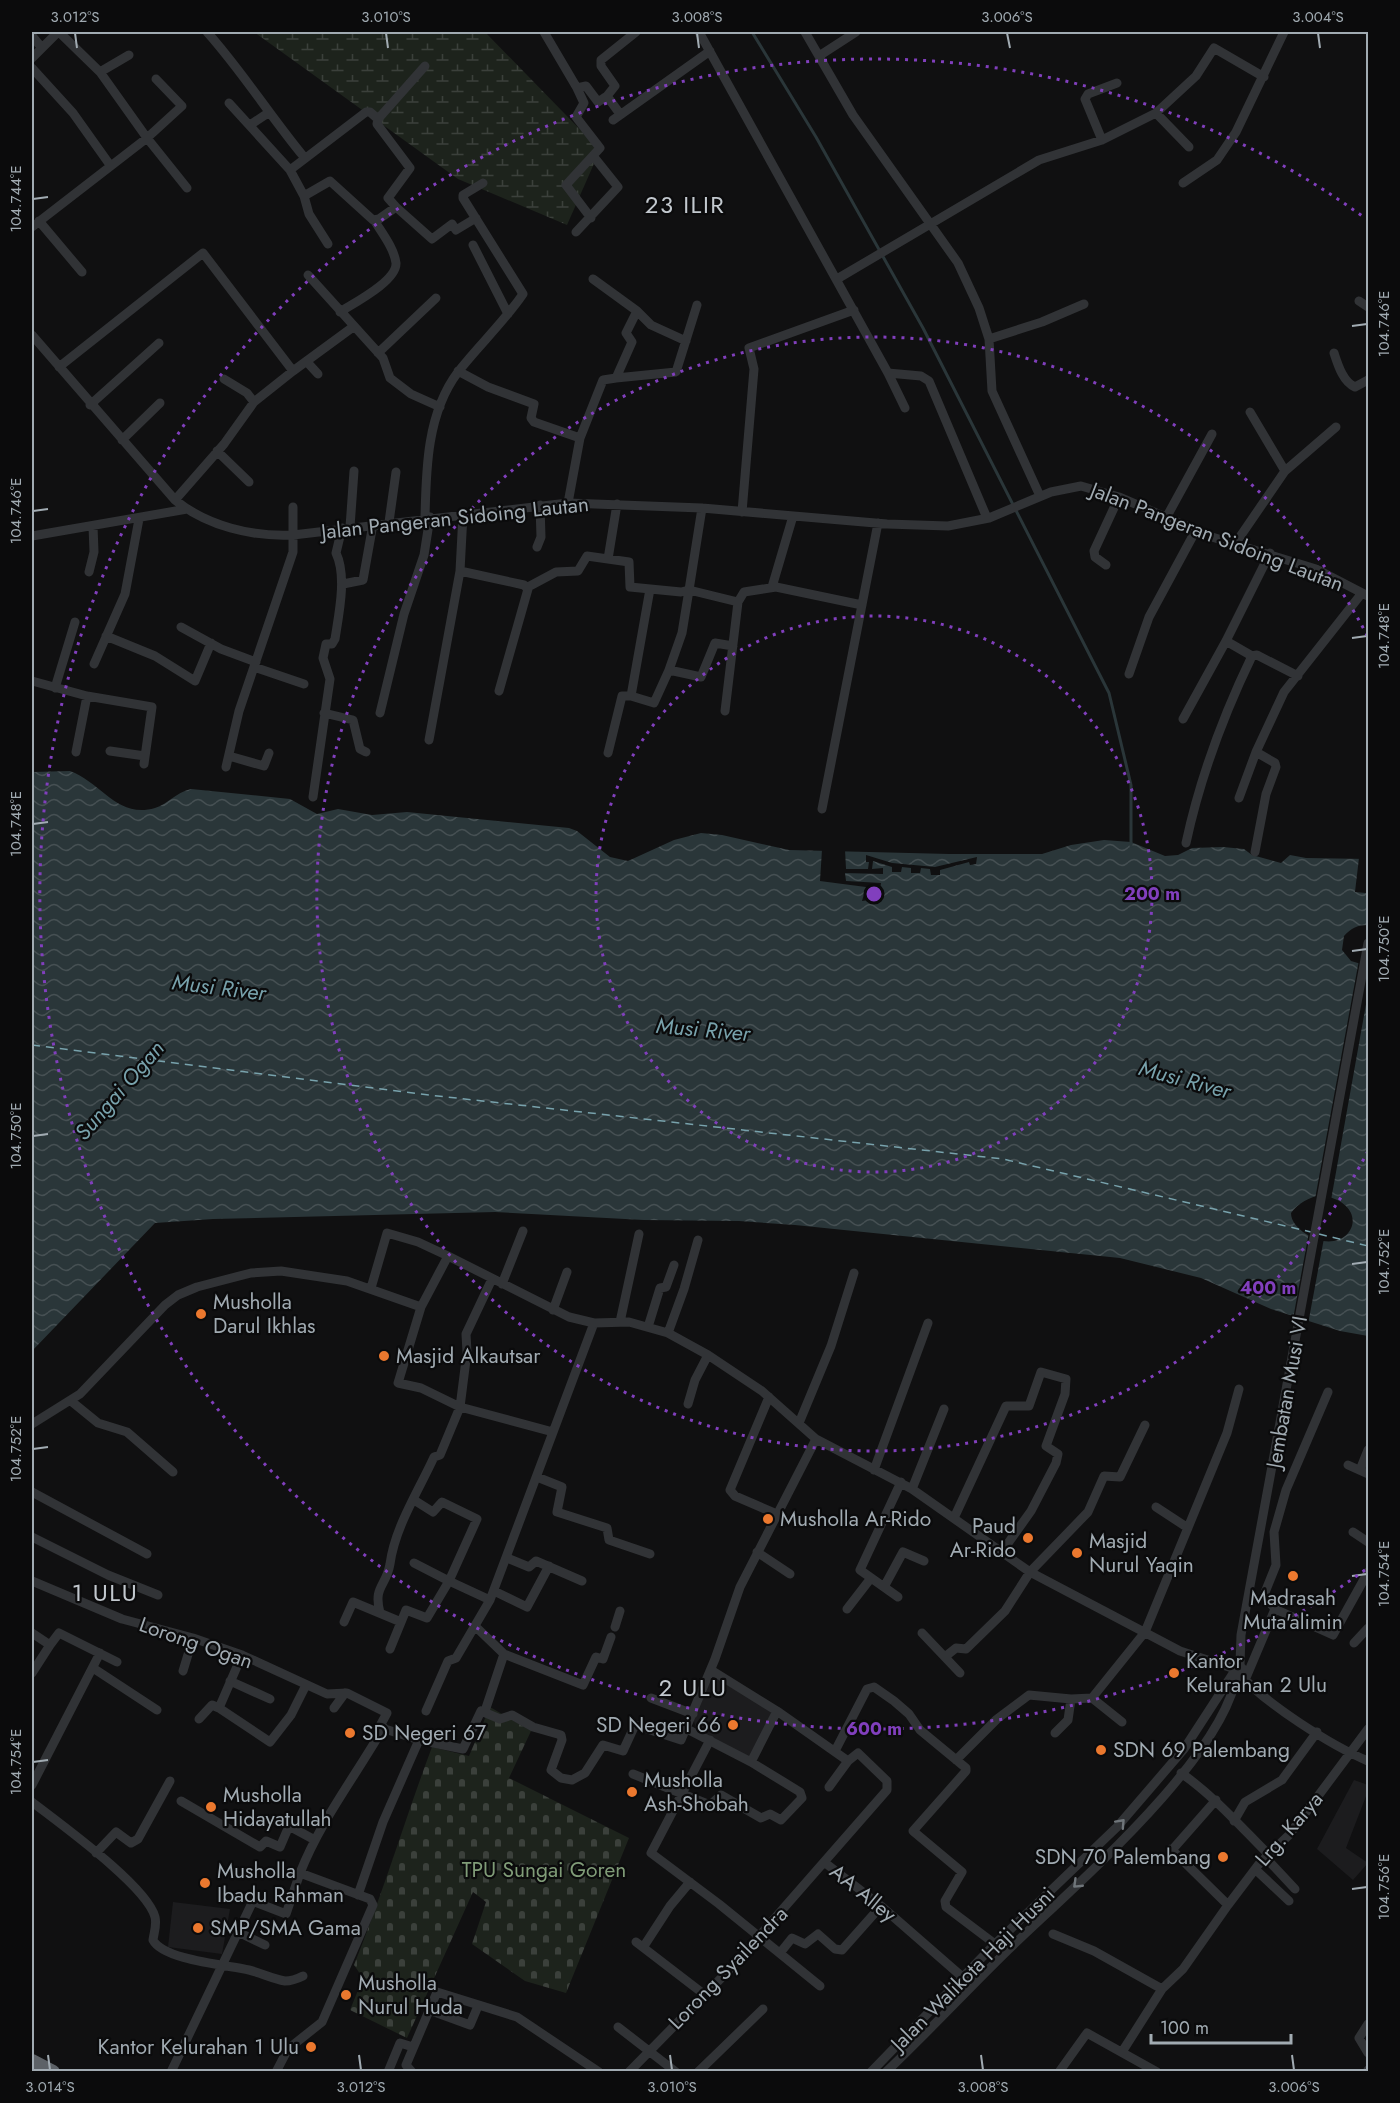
<svg xmlns="http://www.w3.org/2000/svg" width="1400" height="2103" viewBox="0 0 1400 2103" font-family="Jost,sans-serif">
<defs>
<pattern id="wetland-marsh" width="20" height="14" patternUnits="userSpaceOnUse" patternTransform="scale(1.5)"><rect width="20" height="14" fill="#1d231c"/><path d="M1 5h8M5 5V1M11 12h8M15 12V8" fill="none" stroke="#3b403b"/></pattern>
<pattern id="cemetery-stones" width="16" height="16" patternUnits="userSpaceOnUse" patternTransform="scale(1.5)"><rect width="16" height="16" fill="#1d231c"/><path d="M2 7V4a2 2 0 0 1 4 0v3zM10 15v-3a2 2 0 0 1 4 0v3z" fill="#3b403b"/></pattern>
<pattern id="water-waves" width="16" height="10" patternUnits="userSpaceOnUse" patternTransform="scale(1.5)"><rect width="16" height="10" fill="#2a3639"/><path d="M0 5q4-4 8 0t8 0" fill="none" stroke="#465053"/></pattern>
</defs>
<rect width="100%" height="100%" fill="#101011"/>
<!-- built -->
<path fill="#1c1c1e" d="M713,1676L778,1715L752,1759L697,1733L693,1717Z
M1354,1780L1368,1785V1791L1346,1848L1368,1863L1353,1880L1317,1849Z
M173,1902L230,1909L222,1954L168,1947Z"/>
<!-- wetland -->
<path fill="url(#wetland-marsh)" d="M254,32H485L600,150L567,225L458,179Z"/>
<!-- cemetery -->
<path fill="url(#cemetery-stones)" d="M490,1707L531,1731L509,1778L629,1838L566,1993L525,1981L472,1944L486,1902L473,1892L407,2038L350,2010L363,1978L354,1965C383,1893 405,1819 432,1747L469,1756Z"/>
<!-- water -->
<path fill="url(#water-waves)" fill-rule="evenodd" d="M70,771C101,782 117,819 155,808C168,804 175,793 191,789L290,799L317,814L338,809L372,815L407,812L569,828L577,831L610,857L628,861L674,840L701,833L722,835L789,850L949,854H1042L1071,845L1104,840L1131,842L1165,856L1178,855L1192,848L1223,847L1244,849L1252,855L1281,863L1290,855L1306,858L1368,859V925C1358,925 1351,928 1344,936L1342,950L1351,961L1368,966V1336L1340,1331L1271,1309L1201,1278L1120,1258L795,1225L739,1221L644,1220L495,1212L213,1219L155,1223L32,1351V772ZM1321,1195C1379,1205 1348,1264 1303,1232C1297,1227 1291,1221 1291,1213C1298,1203 1310,1197 1321,1195Z"/>
<!-- pier -->
<path fill="#101011" d="M822,850H845L846,869H868L869,862H866V855L892,863L935,867L977,857L976,864L970,865L969,862L940,870V875H931L930,869L921,868L920,873H911V868L902,867L901,872H892V867L873,861L872,869L883,868V874L845,873L846,881L881,883L880,890L870,889L869,900L862,901L866,887L820,881Z
M1359,858L1368,859L1366,893L1355,892Z
M1359,960L1368,963V993L1331,1200L1315,1199Z
M1309,1232L1324,1238L1308,1324L1293,1319Z"/>
<g fill="none" stroke-linecap="round" stroke-linejoin="round">
<!-- stream -->
<path stroke="#2a3639" stroke-width="3" d="M752,32L816,137L923,328L1109,693L1131,785V846"/>
<!-- ferry -->
<path stroke="#78a2ac" stroke-width="1.5" stroke-dasharray="8 6" stroke-linecap="butt" d="M32,1045L420,1094L1003,1159L1311,1232
M1319,1234L1368,1246"/>
<!-- minor -->
<path stroke="#313336" stroke-width="9" d="M59,32L100,72L147,138L182,106L156,79
M207,32C242,71 270,116 304,157
M544,32L577,88L586,86L598,102L607,96L620,114
M699,32L888,373L921,376L929,381L987,518
M805,32L853,115L958,263L979,308L989,339
M32,36L42,48
M819,56L856,32
M32,58L58,32
M32,68L73,113L110,165
M100,72L129,55
M577,88L584,103L576,117L600,148L566,185L591,218
M607,96L615,86L601,66V60L636,32
M229,103L290,170L304,196L309,214L328,244
M1156,113L1189,147
M378,119L377,124L410,168L388,198L396,207
M613,120L710,51
M250,125L268,113
M1102,140L1085,99L1088,94L1117,83
M290,170L366,112H370L378,119L425,66
M1183,183L1217,160L1236,132L1284,32
M304,196L330,181L373,220L379,219L396,207L432,239L452,224L456,230L476,218
M39,221L82,272
M32,227L147,138L187,188
M576,232L618,187L594,157
M473,245L508,314
M308,275L383,358L390,378L411,394L440,407
M837,279L1039,160L1102,140L1156,113L1196,76L1214,48L1264,77
M1359,301L1368,307
M637,311L651,325L686,341
M340,312C354,303 397,281 396,263C394,248 382,233 374,220
M32,335L175,500C207,526 252,537 293,535L568,503L702,508L887,524L948,526L989,518L1051,492L1081,486L1119,497L1212,537L1316,569L1368,596
M378,353L436,298
M1334,353C1338,365 1343,382 1355,387L1368,380
M307,362L318,374
M59,367L203,253L293,371L353,327
M458,371L488,387L534,404L531,418L534,422L580,438
M888,373L905,408
M616,378L676,372L697,305
M224,379L247,393L254,402
M90,405L159,343
M1250,412L1285,471
M122,440L160,403
M217,451L249,482
M1040,496L992,391L989,339L1042,322L1084,304
M175,500L224,444L254,402L293,371
M568,503L580,438L603,380L616,378L632,342L626,333L637,311L593,279
M702,508L689,590L738,602L725,711
M742,512L754,369L749,348L854,310
M463,514L460,571L524,585L528,589L499,691
M425,518C426,469 427,413 458,372C479,345 504,322 523,294L463,198V195L483,183
M1166,518L1212,434
M389,522L396,472
M350,527L354,471
M32,536L187,509
M1235,544L1285,471L1336,427
M537,547L541,537L540,505
M608,559L617,504
M1106,565L1095,557L1094,551L1119,497
M89,572L94,552L93,526
M343,584L363,580L373,524
M528,587L556,572L578,571L587,556L629,562L630,587L681,592L689,590L682,633L669,670
M772,587L793,516
M738,602L744,592L776,587L862,605
M181,627L221,649L256,662
M106,636L155,656L195,681L211,643
M1226,641L1252,656
M94,664L125,594L139,519
M254,667L304,684
M1129,674L1149,617L1196,530
M32,681L87,696L152,707L144,764
M55,688L75,622
M631,696L654,703L669,670L701,677L715,643L733,646
M324,713L353,720L360,749L366,752
M380,713L404,614L424,555L430,517
M1183,719L1226,641L1270,553
M429,740L460,571
M110,751L145,756
M76,752L87,696
M608,753L622,696H631L650,589
M229,756L264,766L269,753
M226,767L239,711L293,552V507
M313,797L330,679L323,658L326,644H332L335,639C339,613 347,576 336,553L342,528
M1239,798L1256,752
M822,809L878,523
M1186,843C1200,778 1223,716 1252,656L1257,655L1298,676
M1255,852L1266,794L1276,767L1275,763L1256,752L1284,692L1362,593
M502,1284L523,1231
M371,1288L387,1233L418,1242L448,1256
M421,1307L398,1383L421,1388L460,1407L467,1352L466,1334L492,1279
M553,1310L567,1272
M620,1322L639,1234
M648,1327L660,1288L666,1287L674,1265
M668,1333L684,1289L698,1240
M1328,1392L1286,1490L1274,1532L1276,1565L1264,1595L1275,1609L1333,1635L1368,1572
M769,1397L730,1490L735,1496L779,1515
M71,1401L98,1423L127,1432L173,1472
M688,1404L695,1380L708,1355
M799,1423L831,1346L854,1273
M32,1424L80,1394L165,1305L178,1295L197,1287L251,1273L281,1271L347,1281L421,1307L448,1256L569,1317L594,1323L629,1322L668,1333L708,1355L762,1391L816,1439L912,1489L1030,1572L1180,1651L1232,1668L1236,1673L1242,1668L1237,1663L1232,1668
M1348,1465L1368,1474
M874,1470L928,1323
M1360,1470L1368,1450
M537,1477L562,1487L557,1512L607,1528L609,1540L650,1554
M912,1489L944,1409
M32,1492L147,1554
M1156,1507L1188,1528
M954,1518L1006,1406H1029L1041,1372L1066,1379L1065,1394L1046,1446L1058,1454L1056,1463L1031,1511L1001,1553
M1353,1532L1368,1542
M32,1537L108,1575L158,1595
M757,1552L790,1574
M507,1558L529,1567L536,1561L582,1581
M414,1563L449,1581L477,1519L442,1502L433,1512L414,1500
M32,1581L122,1619L193,1638L242,1655L327,1694L347,1693L387,1713L381,1724L385,1729
M884,1587L903,1552L924,1561
M494,1591L527,1607L549,1566
M898,1597L860,1570L901,1482
M847,1609L871,1578
M380,1613C373,1586 386,1587 390,1564C395,1527 418,1492 434,1457L440,1455L460,1407L553,1432
M344,1622L353,1602L401,1622
M476,1627L504,1654L583,1685L596,1657L603,1659L611,1637
M615,1627L620,1611
M32,1633L50,1645L32,1673
M922,1633L960,1673
M1354,1643L1368,1628
M50,1645L59,1633L117,1662
M390,1649L406,1610L427,1618L449,1581L490,1600
M242,1655L219,1708L270,1742L291,1715L306,1685
M946,1656L956,1648L966,1649L1005,1611L1030,1572L1088,1512L1104,1476L1120,1477L1145,1425
M1240,1664L1241,1635L1368,943
M93,1668L157,1710
M711,1670L777,1711L848,1761L858,1753L887,1781V1790L824,1862L881,1906L967,1981
M183,1671L193,1638
M1239,1673C1264,1703 1332,1746 1368,1761
M1245,1680L1275,1609
M230,1681L270,1699
M651,1698L693,1714
M334,1708L345,1693
M426,1711L448,1661L456,1658L490,1600L594,1323
M485,1711L504,1654
M199,1719L212,1705L219,1708
M1122,1722L1092,1698L1145,1632L1227,1433L1239,1389
M1055,1733L1068,1720L1071,1699
M710,1740L651,1853L719,1904L820,1986
M835,1751L867,1689L874,1687L894,1701L909,1714L920,1730L966,1768V1771L913,1831L962,1872L945,1901L946,1907L995,1944
M956,1760L997,1719L1029,1695L1071,1699L1092,1698
M751,1762L777,1711
M1181,1773C1214,1796 1240,1826 1269,1855
M633,1774L710,1805L721,1795L761,1818L770,1814L781,1820L802,1798L800,1792L751,1762L687,1729
M32,1785L100,1653
M829,1787L848,1761
M181,1801L260,1847L266,1841L280,1847L289,1826L313,1839
M32,1802C59,1823 147,1886 155,1917C157,1925 154,1932 153,1940C163,1960 227,1965 249,1970C261,1973 273,1979 285,1981C292,1981 297,1979 303,1976
M1234,1821L1245,1802L1282,1780L1317,1732
M1171,1849L1228,1905L1259,1864L1289,1835L1368,1729
M1172,1850L1216,1800
M96,1853L116,1832L131,1843L138,1839L170,1781
M1266,1858L1295,1889
M1255,1869L1289,1901
M358,1895L383,1822L419,1740L463,1749L481,1711L500,1719L512,1715L533,1727L561,1735L562,1740L551,1770L561,1778L572,1780L585,1773L603,1745L623,1751L635,1725L681,1740L715,1659L740,1587L816,1439
M236,1931L265,1945
M1053,1934L1094,1951L1162,1989L1183,1969L1228,1905
M636,1942L705,1995
M644,1946L670,1906L690,1882
M780,1953L792,1938L805,1944L818,1934L835,1949L842,1950L881,1906
M429,2010L470,2025L478,2006
M1368,2024L1359,2038L1368,2053
M618,2027L676,2072
M1122,2052L1162,1989
M171,2072L252,1903L255,1902L286,1914L300,1873
M276,2072L288,2049L322,2022L373,1905L370,1899L300,1873C320,1822 354,1778 382,1730L385,1729L419,1740
M388,2072L400,2043L413,2047
M412,2072L406,2065L437,1992L517,2017L599,2072
M629,2072L734,1965L824,1862
M698,2072L763,2009
M871,2072L995,1944L1117,1827L1184,1749L1234,1672
M886,2072C928,2032 967,1990 1008,1950C1072,1888 1224,1759 1237,1673
M1059,2072L1087,2033L1157,2072
M1367,2072L1368,2070"/>
<!-- highway -->
<path stroke="#5d6267" stroke-width="14" d="M32,2061L53,2072"/>
</g>
<!-- one-way arrows -->
<defs><path id="oneway-chevron" d="M-2-3.5L2.5 0L-2 3.5" fill="none" stroke-width="1.6" stroke-linecap="round" stroke-linejoin="round" transform="scale(1.5)"/></defs>
<g stroke="#6f757a">
<use href="#oneway-chevron" transform="translate(1121 1823) rotate(-47)"/>
<use href="#oneway-chevron" transform="translate(1077 1884) rotate(136)"/>
</g>
<!-- ticks -->
<path fill="none" stroke="#a1abb2" stroke-width="2" d="M75,33L77,48M386,33L388,48M697,33L699,48M1007,33L1010,48M1318,33L1320,48M33,199L48,197M1352,326L1367,324M33,511L48,509M1352,638L1367,636M33,824L48,822M1352,951L1367,949M33,1136L48,1134M1352,1264L1367,1262M33,1449L48,1447M1352,1576L1367,1574M33,1762L48,1760M1352,1889L1367,1887M48,2055L50,2070M359,2055L361,2070M670,2055L672,2070M981,2055L983,2070M1292,2055L1294,2070"/>
<!-- distance rings -->
<g fill="none" stroke="#813fbd" stroke-width="3" stroke-dasharray="3 6">
<circle cx="874" cy="894" r="278"/>
<path d="M1368 1151A557 557 0 1 1 1368 637"/>
<path d="M1365 1570A835 835 0 1 1 1365 218"/>
</g>
<!-- markers -->
<g fill="#eb782e" stroke="#0b0b0c" stroke-width="2">
<circle cx="201" cy="1314" r="6"/>
<circle cx="384" cy="1356" r="6"/>
<circle cx="768" cy="1519" r="6"/>
<circle cx="1028" cy="1538" r="6"/>
<circle cx="1077" cy="1553" r="6"/>
<circle cx="1293" cy="1576" r="6"/>
<circle cx="1174" cy="1673" r="6"/>
<circle cx="733" cy="1725" r="6"/>
<circle cx="350" cy="1733" r="6"/>
<circle cx="1101" cy="1750" r="6"/>
<circle cx="632" cy="1792" r="6"/>
<circle cx="211" cy="1807" r="6"/>
<circle cx="1223" cy="1857" r="6"/>
<circle cx="205" cy="1883" r="6"/>
<circle cx="198" cy="1928" r="6"/>
<circle cx="346" cy="1995" r="6"/>
<circle cx="311" cy="2047" r="6"/>
</g>
<g text-anchor="middle" stroke-width="4.5" stroke-linejoin="round" paint-order="stroke">
<!-- street labels -->
<g font-size="21" fill="#a1abb2" stroke="#0b0b0c">
<text transform="translate(455 518) rotate(-6)" y="7">Jalan Pangeran Sidoing Lautan</text>
<text transform="translate(1217 537) rotate(21)" y="7">Jalan Pangeran Sidoing Lautan</text>
<text transform="translate(1287 1392) rotate(-80)" y="7">Jembatan Musi VI</text>
<text transform="translate(196 1643) rotate(19)" y="7">Lorong Ogan</text>
<text transform="translate(1289 1829) rotate(-49)" y="7">Lrg. Karya</text>
<text transform="translate(863 1893) rotate(39)" y="7">AA Alley</text>
<text transform="translate(728 1968) rotate(-46)" y="7">Lorong Syailendra</text>
<text transform="translate(973 1969) rotate(-45)" y="7">Jalan Walikota Haji Husni</text>
</g>
<!-- poi labels -->
<g font-size="21" fill="#a1abb2" stroke="#0b0b0c" text-anchor="start">
<text x="213" y="1309">Musholla<tspan x="213" dy="24">Darul Ikhlas</tspan></text>
<text x="396" y="1363">Masjid Alkautsar</text>
<text x="780" y="1526">Musholla Ar-Rido</text>
<text x="1016" y="1533" text-anchor="end">Paud<tspan x="1016" dy="24">Ar-Rido</tspan></text>
<text x="1089" y="1548">Masjid<tspan x="1089" dy="24">Nurul Yaqin</tspan></text>
<text x="1293" y="1605" text-anchor="middle">Madrasah<tspan x="1293" dy="24">Muta'alimin</tspan></text>
<text x="1186" y="1668">Kantor<tspan x="1186" dy="24">Kelurahan 2 Ulu</tspan></text>
<text x="721" y="1732" text-anchor="end">SD Negeri 66</text>
<text x="362" y="1740">SD Negeri 67</text>
<text x="1113" y="1757">SDN 69 Palembang</text>
<text x="644" y="1787">Musholla<tspan x="644" dy="24">Ash-Shobah</tspan></text>
<text x="223" y="1802">Musholla<tspan x="223" dy="24">Hidayatullah</tspan></text>
<text x="1211" y="1864" text-anchor="end">SDN 70 Palembang</text>
<text x="217" y="1878">Musholla<tspan x="217" dy="24">Ibadu Rahman</tspan></text>
<text x="210" y="1935">SMP/SMA Gama</text>
<text x="358" y="1990">Musholla<tspan x="358" dy="24">Nurul Huda</tspan></text>
<text x="299" y="2054" text-anchor="end">Kantor Kelurahan 1 Ulu</text>
</g>
<!-- park labels -->
<g font-size="21" fill="#809c78" stroke="#0b0b0c">
<text x="544" y="1877">TPU Sungai Goren</text>
</g>
<!-- water labels -->
<g font-size="22" font-style="italic" fill="#78a2ac" stroke="#0b0b0c">
<text transform="translate(219 987) rotate(7)" y="8">Musi River</text>
<text transform="translate(703 1029) rotate(5)" y="8">Musi River</text>
<text transform="translate(1185 1079) rotate(15)" y="8">Musi River</text>
<text transform="translate(119 1090) rotate(-49)" y="8">Sungai Ogan</text>
</g>
<!-- quarter labels -->
<g font-size="24" letter-spacing="1.5" fill="#c2c8ce" stroke="#0b0b0c">
<text x="685" y="213">23 ILIR</text>
<text x="105" y="1601">1 ULU</text>
<text x="693" y="1696">2 ULU</text>
</g>
</g>
<circle cx="874" cy="894" r="9" fill="#813fbd" stroke="#0b0b0c" stroke-width="3"/>
<g font-size="18" text-anchor="middle" font-weight="bold" fill="#813fbd" stroke="#0b0b0c" stroke-width="4.5" stroke-linejoin="round" paint-order="stroke">
<text x="1152" y="900">200 m</text>
<text x="1268" y="1294">400 m</text>
<text x="874" y="1735">600 m</text>
</g>
<!-- border -->
<rect width="1400" height="2103" fill="none" stroke="#0b0b0c" stroke-width="66"/>
<!-- scale -->
<path d="M1151 2034v9h140v-9" fill="none" stroke="#a1abb2" stroke-width="3"/>
<text x="1160" y="2034" font-size="18" fill="#a1abb2" stroke="#0b0b0c" stroke-width="4.5" paint-order="stroke">100 m</text>
<rect x="33" y="33" width="1334" height="2037" fill="none" stroke="#a1abb2" stroke-width="2"/>
<g font-size="15" text-anchor="middle" fill="#a1abb2">
<text x="75" y="22">3.012°S</text>
<text x="386" y="22">3.010°S</text>
<text x="697" y="22">3.008°S</text>
<text x="1007" y="22">3.006°S</text>
<text x="1318" y="22">3.004°S</text>
<text transform="translate(16 199) rotate(-90)" y="5">104.744°E</text>
<text transform="translate(1384 324) rotate(-90)" y="5">104.746°E</text>
<text transform="translate(16 511) rotate(-90)" y="5">104.746°E</text>
<text transform="translate(1384 636) rotate(-90)" y="5">104.748°E</text>
<text transform="translate(16 824) rotate(-90)" y="5">104.748°E</text>
<text transform="translate(1384 949) rotate(-90)" y="5">104.750°E</text>
<text transform="translate(16 1136) rotate(-90)" y="5">104.750°E</text>
<text transform="translate(1384 1262) rotate(-90)" y="5">104.752°E</text>
<text transform="translate(16 1449) rotate(-90)" y="5">104.752°E</text>
<text transform="translate(1384 1574) rotate(-90)" y="5">104.754°E</text>
<text transform="translate(16 1762) rotate(-90)" y="5">104.754°E</text>
<text transform="translate(1384 1887) rotate(-90)" y="5">104.756°E</text>
<text x="50" y="2092">3.014°S</text>
<text x="361" y="2092">3.012°S</text>
<text x="672" y="2092">3.010°S</text>
<text x="983" y="2092">3.008°S</text>
<text x="1294" y="2092">3.006°S</text>
</g>
</svg>
